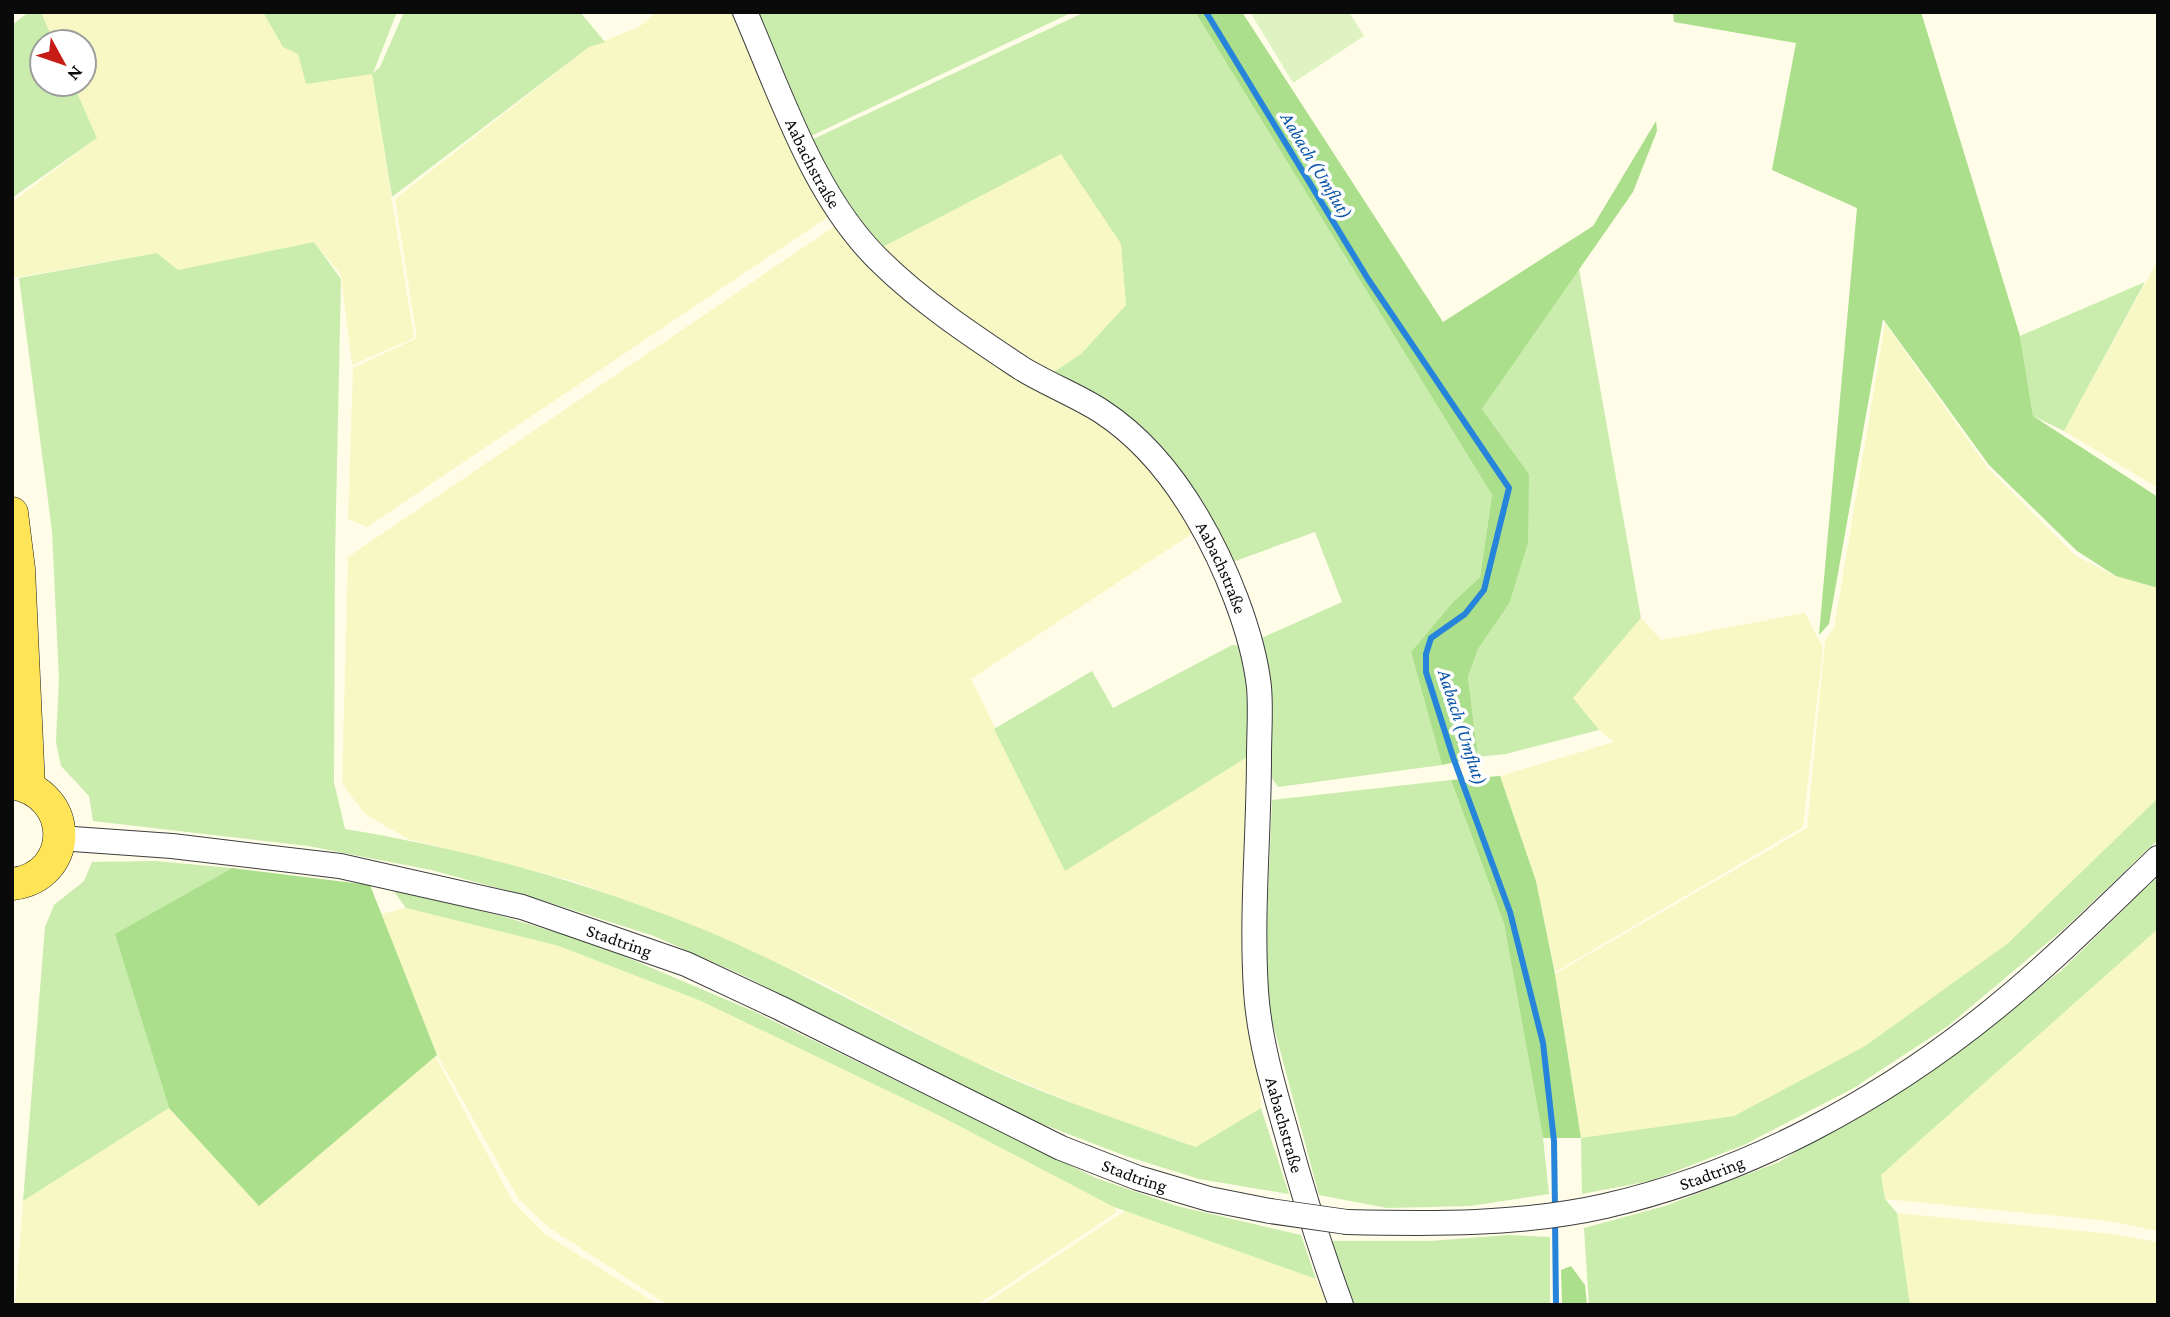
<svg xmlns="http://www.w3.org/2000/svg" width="2170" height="1317" viewBox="0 0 2170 1317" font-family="'Crimson Pro',serif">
<rect width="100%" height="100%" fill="#fffce8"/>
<!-- farmland -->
<path fill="#f8f8c5" d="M41,12H263L283,47L298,54L372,74L414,338L352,365L341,275L314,242L178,270L157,253L14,278L12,202L97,138L73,84H84V42H54Z
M657,12H737L832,214L367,527L348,519L353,368L417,338L395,199L589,47L639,27Z
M1061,153L1121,244L1126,305L1081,354L1046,377L877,250Z
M835,226L1149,460L1196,531L971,679L1065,870L1252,754L1261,1108L1197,1147L1090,1110L965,1058L822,983L683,922L570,880L408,839L365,814L342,784L348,557Z
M2158,260V488L2064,431Z
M1885,323L1988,468L2076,556L2116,576L2158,588V798L2007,944L1865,1046L1734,1116L1581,1138L1555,974L1807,828L1825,641L1834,628Z
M1805,613L1823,648L1803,827L1555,972L1536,881L1500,776L1614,742L1599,730L1572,699L1641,618L1661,640Z
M406,908L559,946L701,1001L938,1115L1114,1207L1117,1212L977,1305H668L548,1227L518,1198L437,1055L381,914Z
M2158,929V1231L2108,1221L1885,1199L1881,1175Z
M435,1056L513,1202L545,1234L659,1305H15L23,1201L169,1108L259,1205Z
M1125,1211L1316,1279L1328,1305H983Z
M1897,1213L2112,1234L2158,1242V1305H1910Z"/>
<!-- green -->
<path fill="#caedae" d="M29,12H41L54,42H42V84H73L97,138L12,198V25Z
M263,12H397L373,73L380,67L404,12H580L605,42L589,47L392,197L372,74L306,84L298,54L283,47Z
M756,12H1073L809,137Z
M1085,12H1195L1492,495L1480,577L1452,603L1411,652L1442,765L1278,787L1266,770L1257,640L1342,602L1315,532L1227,564L1183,488L1046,377L1081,354L1126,305L1121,244L1061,154L877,250L809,141Z
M314,242L341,279L335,557L334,782L345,829C460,848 573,878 682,921C780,959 869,1012 964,1057C1038,1093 1118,1120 1196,1147L1261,1108L1289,1194L1199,1179L1126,1156L1029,1119L742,975L654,936L535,898L431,870L308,846L93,821L89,796L61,766L56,742L59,679L52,531L19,278L157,253L178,270Z
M1579,269L1641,618L1573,698L1599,730L1506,754L1478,757L1468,679L1478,649L1509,604L1529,474L1482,409Z
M2145,282L2064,431L2033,416L2020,336Z
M1232,645L1243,646L1250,674L1252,754L1065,871L994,729L1092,671L1113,708Z
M1451,780L1504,924L1543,1138L1549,1194L1470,1206L1387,1208L1319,1195L1264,991L1272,800Z
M2158,798V840L2066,927L1948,1026L1852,1089L1744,1145L1650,1181L1582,1194L1581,1138L1734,1116L1865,1046L2007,944Z
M155,861L232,868L116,935L169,1108L23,1201L45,927L54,905L84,881L92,862Z
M2158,876V929L1881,1175L1885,1199L1897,1213L1910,1305H1589L1584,1228L1665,1206L1779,1162L1921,1076L2061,971Z
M392,889L505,917L593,943L753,1011L1096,1178L1177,1206L1301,1235L1316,1279L1114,1207L938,1115L701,1001L559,946L406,908Z
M1508,1235L1550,1237V1305H1353L1331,1241H1430Z"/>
<!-- forest -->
<path fill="#abdf8c" d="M1195,12H1242L1443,322L1593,226L1656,121L1657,131L1633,192L1482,409L1529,474L1528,543L1509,604L1478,649L1468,678L1478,757L1442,765L1411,652L1452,603L1480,577L1492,495Z
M1673,12H1921L2020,336L2033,416L2158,497V588L2116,576L2077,551L1989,465L1883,319L1829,624L1819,635L1857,208L1772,170L1796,43L1674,22Z
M1500,776L1536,881L1555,974L1581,1138H1543L1504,924L1451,780Z
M232,868L370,885L437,1055L259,1206L169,1108L115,934Z
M1571,1266L1585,1285L1587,1305H1562L1561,1270Z"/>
<!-- pitch -->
<path fill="#def3c1" d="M1250,12H1349L1364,36L1293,83Z"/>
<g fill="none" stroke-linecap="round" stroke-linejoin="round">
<!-- stream -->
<path stroke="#2684db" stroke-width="6" d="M1206,12L1368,279L1509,488L1484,590L1465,614L1431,638L1426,654V672L1453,757L1510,912L1543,1043L1554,1141L1555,1208
M1555,1219L1556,1305"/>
<defs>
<g id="minor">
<path id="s1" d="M745,12C781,95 815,200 882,263C923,303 973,336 1021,368C1047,384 1076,395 1101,411C1141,437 1173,476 1197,517C1225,564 1253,633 1259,687C1261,710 1259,733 1259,756C1259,834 1251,912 1256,991C1259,1038 1273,1086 1286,1131C1302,1190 1320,1248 1341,1305"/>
<path id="s2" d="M59,838L172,846L340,866L522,907L686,964L780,1008L1061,1148L1138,1178L1209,1199L1270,1211"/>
<path id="s3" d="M1347,1222C1433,1224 1521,1225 1605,1206C1748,1173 1881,1101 1994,1009C2052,962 2105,909 2158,858"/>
</g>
<path id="major" d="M12,513L19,569L29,787
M12,783C76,794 74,877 12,884"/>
</defs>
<!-- minor casing -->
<use href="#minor" stroke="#3d3d3d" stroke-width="26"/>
<!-- major casing -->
<use href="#major" stroke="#1b1b1b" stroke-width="33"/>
<!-- minor -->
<use href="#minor" stroke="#fff" stroke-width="24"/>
<!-- major -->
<use href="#major" stroke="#ffe458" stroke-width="32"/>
<defs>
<path id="minor-bridge" d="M1270,1211L1347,1222"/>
</defs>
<!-- minor-bridge casing -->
<use href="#minor-bridge" stroke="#3d3d3d" stroke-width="26" stroke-linecap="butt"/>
<!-- minor-bridge -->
<use href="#minor-bridge" stroke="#fff" stroke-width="24"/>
</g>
<g text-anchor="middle" stroke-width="7" stroke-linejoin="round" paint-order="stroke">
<!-- street labels -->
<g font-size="18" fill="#0a0a0a" stroke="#fff">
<text dy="6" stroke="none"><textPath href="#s1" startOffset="166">Aabachstraße</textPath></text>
<text dy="6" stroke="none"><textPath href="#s1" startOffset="754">Aabachstraße</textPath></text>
<text dy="6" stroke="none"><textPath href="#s2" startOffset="572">Stadtring</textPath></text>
<text dy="6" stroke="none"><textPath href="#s1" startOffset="1321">Aabachstraße</textPath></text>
<text dy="6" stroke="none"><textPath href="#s3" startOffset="371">Stadtring</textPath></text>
<text dy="6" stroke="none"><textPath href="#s2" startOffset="1139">Stadtring</textPath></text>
</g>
<!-- water labels -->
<g font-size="19" font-style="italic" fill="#0955a7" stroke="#fff">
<text transform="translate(1317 165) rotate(59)" y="7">Aabach (Umflut)</text>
<text transform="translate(1463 727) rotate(72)" y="7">Aabach (Umflut)</text>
</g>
</g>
<!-- border -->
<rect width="2170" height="1317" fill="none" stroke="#0a0a0a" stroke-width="28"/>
<!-- north arrow -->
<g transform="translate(63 63) rotate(130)"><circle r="33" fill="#ffffff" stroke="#9d9d9d" stroke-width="2"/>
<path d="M0-5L12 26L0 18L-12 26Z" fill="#c71c16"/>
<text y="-10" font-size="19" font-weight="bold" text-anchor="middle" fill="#0a0a0a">N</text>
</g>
</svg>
